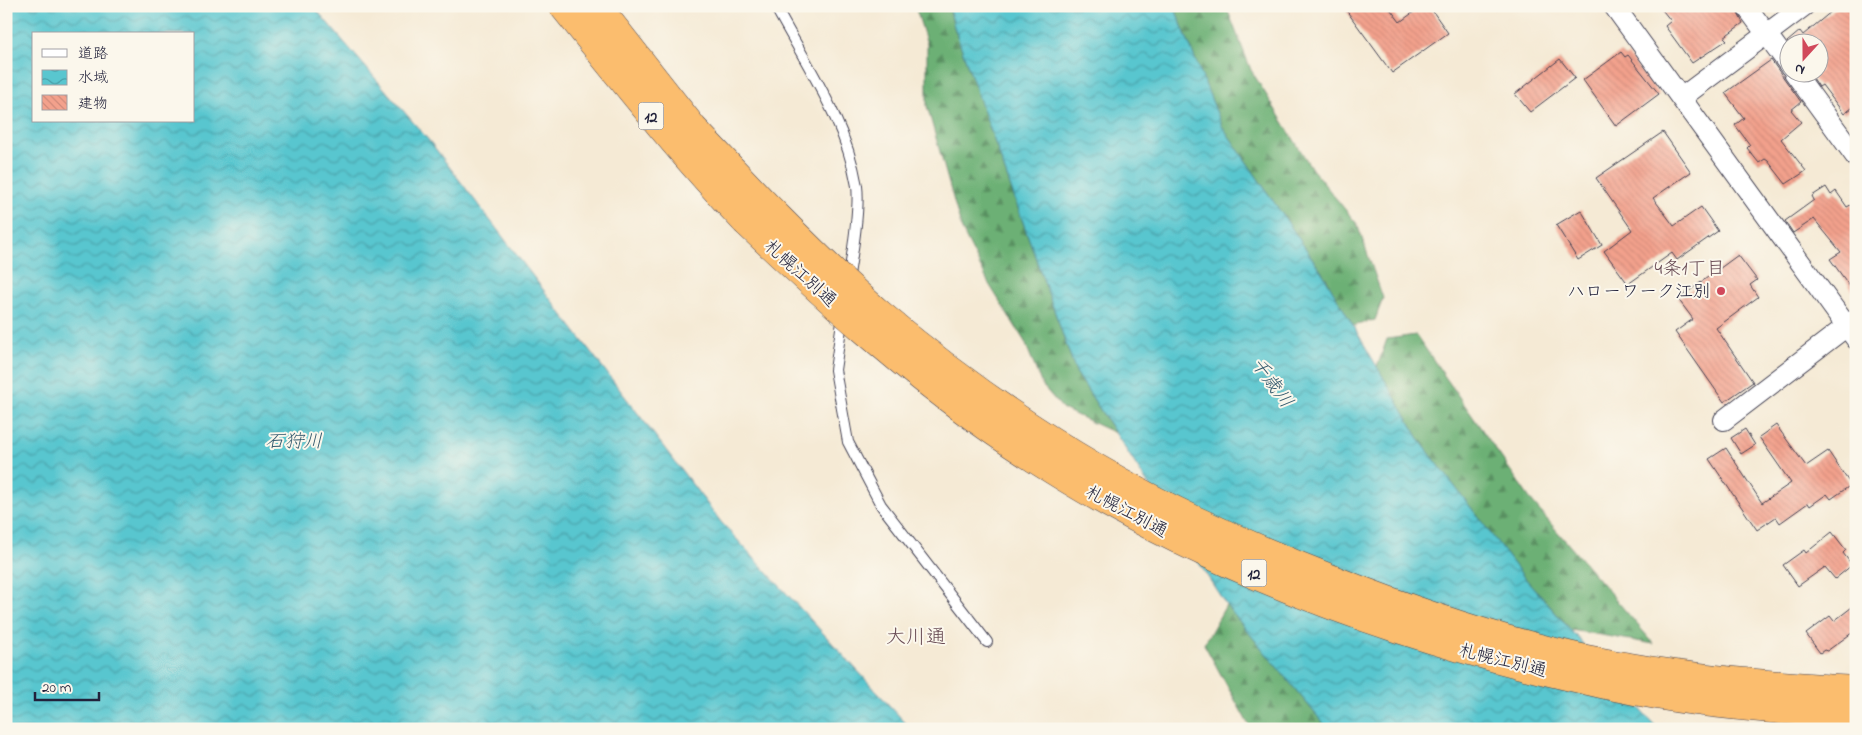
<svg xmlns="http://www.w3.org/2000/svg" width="1862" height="735" viewBox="0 0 1862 735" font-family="'Indie Flower','Klee One',sans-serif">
<defs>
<pattern id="forest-firs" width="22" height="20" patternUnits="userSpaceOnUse" patternTransform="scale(1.25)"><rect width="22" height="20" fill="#6cb075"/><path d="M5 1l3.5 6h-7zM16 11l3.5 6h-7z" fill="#588f61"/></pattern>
<pattern id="water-waves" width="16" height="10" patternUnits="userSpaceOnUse" patternTransform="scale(1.25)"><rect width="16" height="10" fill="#59c6cf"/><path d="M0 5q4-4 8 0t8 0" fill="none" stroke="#49a0a9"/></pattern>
<pattern id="building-back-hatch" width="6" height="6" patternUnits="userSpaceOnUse" patternTransform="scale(1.25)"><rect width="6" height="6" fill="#f3a18c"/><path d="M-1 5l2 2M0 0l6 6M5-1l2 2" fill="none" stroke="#d08a7a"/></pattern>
</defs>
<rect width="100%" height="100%" fill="#fbf7ec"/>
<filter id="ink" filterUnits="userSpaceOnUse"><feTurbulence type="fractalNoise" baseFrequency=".02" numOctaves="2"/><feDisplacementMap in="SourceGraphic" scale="10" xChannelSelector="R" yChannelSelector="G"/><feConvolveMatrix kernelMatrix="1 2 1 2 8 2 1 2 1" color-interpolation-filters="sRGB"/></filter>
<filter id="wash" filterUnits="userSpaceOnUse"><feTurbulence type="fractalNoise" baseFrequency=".0096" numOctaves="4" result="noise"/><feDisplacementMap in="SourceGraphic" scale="20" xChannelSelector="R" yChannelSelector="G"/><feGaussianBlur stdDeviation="1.12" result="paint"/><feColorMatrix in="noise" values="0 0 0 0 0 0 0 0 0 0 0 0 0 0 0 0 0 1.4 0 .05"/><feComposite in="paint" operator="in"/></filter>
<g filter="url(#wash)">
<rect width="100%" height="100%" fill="#f5ead5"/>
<!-- forest -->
<path fill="url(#forest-firs)" stroke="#476958" d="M915,6H949L954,27L1076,372L1115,433L1063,409L1042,385L1025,342L989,284L962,230L927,106V44Z
M1174,6H1226L1251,70L1312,169L1357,224L1383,298L1375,320L1353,326L1323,274L1222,126Z
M1416,335L1533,503L1654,644L1571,630L1523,576L1421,442L1377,367L1387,339Z
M1226,605L1328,729H1251L1204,644Z"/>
<!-- water -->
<path fill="url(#water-waves)" stroke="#3e7485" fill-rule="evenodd" d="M6,6H313L431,143L721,522L911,729H6ZM34,34H194V121H34Z
M949,6H1174L1222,126L1323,274L1421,442L1523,576L1658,729H1328L1226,605L1076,372L954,27Z"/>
<g id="blocks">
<!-- building -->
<path fill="url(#building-back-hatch)" d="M1343,6H1388L1400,22L1422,6H1429L1448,33L1392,73Z
M1659,6H1734L1743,23L1724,37L1727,40L1692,63L1665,26L1671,21Z
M1838,6L1852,9L1856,13V105L1844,114L1822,85L1819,87L1809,72H1820V42H1790V45L1787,42L1800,31L1803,35Z
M1621,52L1625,57L1628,55L1659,94L1616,126L1583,80Z
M1560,59L1575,78L1530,112L1515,94Z
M1771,60L1801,102L1791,110L1801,122L1781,139L1806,171L1786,184L1768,161L1765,159L1759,163L1747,148L1750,145L1735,125L1744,118L1725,93Z
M1663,132L1691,172L1653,198L1674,226L1701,207L1718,231L1677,260L1672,253L1628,284L1604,251L1632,230L1596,178Z
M1826,187L1831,195L1836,191L1847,207L1856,202V295L1830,259L1841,252L1814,219L1793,233L1785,221L1814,200L1812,196Z
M1581,210L1602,245L1578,260L1556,225Z
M1738,255L1757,280L1750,285L1758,297L1716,328L1753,382L1724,402L1675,332L1693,319L1678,299Z
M1776,425L1806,466L1828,451L1851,485L1831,499L1827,494L1810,506L1808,503L1780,523L1776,517L1757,530L1709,459L1726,448L1762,503L1791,483L1759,437Z
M1745,429L1755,445L1741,454L1731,438Z
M1832,532L1846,550L1843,553L1852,565L1835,579L1825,567L1798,586L1783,565L1804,550L1806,553Z
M1856,604V630L1827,651L1824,650L1820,653L1806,634L1830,616L1834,621Z"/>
</g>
</g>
<g filter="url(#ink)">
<use href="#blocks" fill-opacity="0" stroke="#424052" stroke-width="1"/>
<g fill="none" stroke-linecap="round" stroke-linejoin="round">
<defs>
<path id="lane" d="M775,6C806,64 846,121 857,186C860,209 852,256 848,281
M843,315L835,370L848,442L881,505L987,642"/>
<path id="street" d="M1614,6L1856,339
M1746,6L1790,66
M1794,72L1856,157
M1681,98L1804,6
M1724,420L1856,319"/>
<path id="highway" d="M563,6C622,79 680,153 745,221
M597,6L693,128L764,203"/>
</defs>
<!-- lane casing -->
<use href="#lane" stroke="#424052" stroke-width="12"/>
<!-- street casing -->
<use href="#street" stroke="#424052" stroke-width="22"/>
<!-- highway casing -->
<use href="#highway" stroke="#424052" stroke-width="29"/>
<!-- lane -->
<use href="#lane" stroke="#fff" stroke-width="10"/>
<!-- street -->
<use href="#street" stroke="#fff" stroke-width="20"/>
<!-- highway -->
<use href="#highway" stroke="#fbbd6e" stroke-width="28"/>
<defs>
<path id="highway-bridge" d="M764,203C802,241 839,279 880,314C974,393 1081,466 1193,519C1242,542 1291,563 1340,582C1419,613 1498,640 1581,658C1672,677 1763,685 1856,690
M745,221C823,295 904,369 993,431C1157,545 1348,622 1541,670C1591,682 1642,694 1694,701C1748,708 1802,712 1856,715"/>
</defs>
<!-- highway-bridge casing -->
<use href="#highway-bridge" stroke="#424052" stroke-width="29" stroke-linecap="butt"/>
<!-- highway-bridge -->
<use href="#highway-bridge" stroke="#fbbd6e" stroke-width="28"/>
</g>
</g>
<!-- markers -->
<circle fill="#d1495b" stroke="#fbf7ec" stroke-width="2" cx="1721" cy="291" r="5"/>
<g text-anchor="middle" stroke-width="4" stroke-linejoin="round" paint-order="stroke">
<!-- shield labels -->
<g fill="#fbf7ec" stroke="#636270" stroke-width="1">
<rect x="638.5" y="102.5" width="25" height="27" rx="4"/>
<rect x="1241.5" y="559.5" width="25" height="27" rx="4"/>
</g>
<g font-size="16" font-weight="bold" fill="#22223b">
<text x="651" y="122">12</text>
<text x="1254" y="579">12</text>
</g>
<!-- street labels -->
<g font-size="18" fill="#22223b" stroke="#fbf7ec">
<text transform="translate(801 273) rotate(42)" y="6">札幌江別通</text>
<text transform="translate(1127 511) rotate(28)" y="6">札幌江別通</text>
<text transform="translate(1503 660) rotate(14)" y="6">札幌江別通</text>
</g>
<!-- poi labels -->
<g font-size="18" fill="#22223b" stroke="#fbf7ec" text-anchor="end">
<text x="1711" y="297">ハローワーク江別</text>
</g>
<!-- neighbourhood labels -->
<g font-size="19" fill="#6b4e57" stroke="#fbf7ec">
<text x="1690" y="274">4条1丁目</text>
</g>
<!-- water labels -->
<g font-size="19" font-style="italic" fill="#355b6f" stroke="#fbf7ec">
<text transform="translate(1273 382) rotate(54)" y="7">千歳川</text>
<text x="294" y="447">石狩川</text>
</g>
<!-- quarter labels -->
<g font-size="20" fill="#6b4e57" stroke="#fbf7ec">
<text x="916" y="643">大川通</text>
</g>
</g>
<!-- margin -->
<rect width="1862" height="735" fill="none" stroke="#fbf7ec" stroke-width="25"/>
<!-- legend -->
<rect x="32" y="32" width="162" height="90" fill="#fbf7ec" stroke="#a4a2a5"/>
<rect x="42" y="49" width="25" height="8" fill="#ffffff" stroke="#a4a2a5"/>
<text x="78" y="58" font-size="15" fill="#22223b">道路</text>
<rect x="42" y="70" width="25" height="15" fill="url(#water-waves)" stroke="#a4a2a5"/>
<text x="78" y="82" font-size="15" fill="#22223b">水域</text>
<rect x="42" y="95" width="25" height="15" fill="url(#building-back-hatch)" stroke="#a4a2a5"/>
<text x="78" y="108" font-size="15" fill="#22223b">建物</text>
<!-- north arrow -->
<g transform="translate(1804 58) rotate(201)"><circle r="24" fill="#fbf7ec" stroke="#a4a2a5"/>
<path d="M0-4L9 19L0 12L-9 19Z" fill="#d1495b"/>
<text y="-8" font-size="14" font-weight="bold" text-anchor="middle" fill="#22223b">N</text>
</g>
<!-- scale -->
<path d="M35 692v8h64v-8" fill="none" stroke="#22223b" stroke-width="2.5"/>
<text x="42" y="692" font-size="15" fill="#22223b" stroke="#fbf7ec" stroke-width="4" paint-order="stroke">20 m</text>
</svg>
